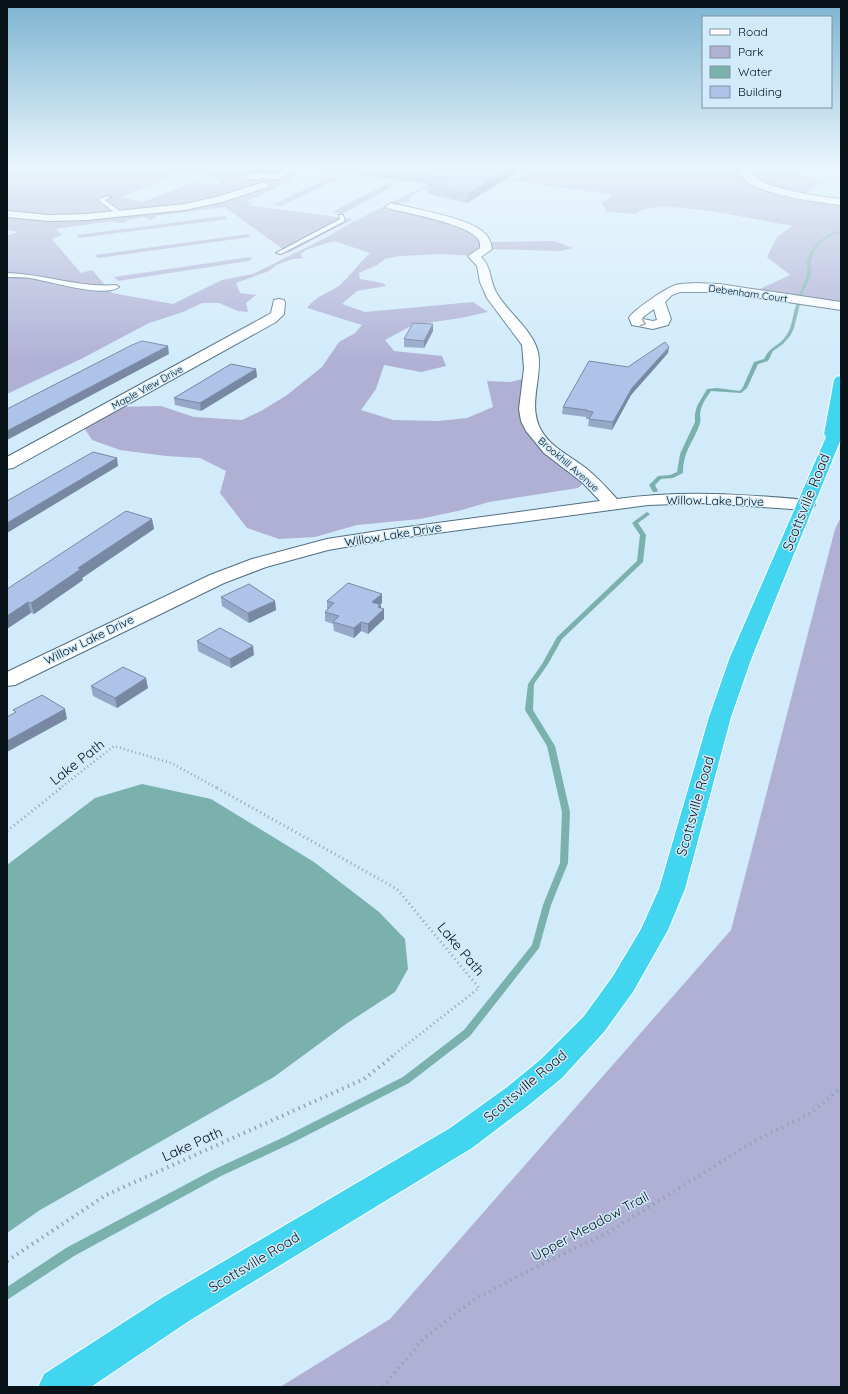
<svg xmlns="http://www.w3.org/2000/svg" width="848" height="1394" viewBox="0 0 848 1394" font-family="Quicksand,sans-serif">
<rect width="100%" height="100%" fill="#d1ebfb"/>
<!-- green -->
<path fill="#b0b0d5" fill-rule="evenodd" d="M7,167H297L284,173L291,174L289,177L292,181L247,201L253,202L247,205L353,219L288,253L225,207L155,216L156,218L150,220L144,217L126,220L127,222L116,223L114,221L56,229L62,235L52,239L81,273L92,270L112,293L173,304L222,280L253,274L327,237L351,223L430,183L440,186L425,189L409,198V201L388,206L386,210L418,212L461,224L486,242L554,241L573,248L560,251L486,249L474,256L441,254L399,256L385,259L377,265L359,273L360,279L383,283L386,286L357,291L342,304L365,312L473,302L488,312L461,318L413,325L385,340L394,351L442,356L446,366L421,372L384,365L376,389L361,410L393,420L438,421L467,418L493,407L487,381L510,382L530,377L532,431L589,479L578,488L489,502L462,510L420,519L357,525L315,537L279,539L247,528L220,493L226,471L200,458L166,456L120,450L92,440L81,423L111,407L161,406L194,417L242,420L261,411L287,395L322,367L339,342L355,333L362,325L307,308C318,294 328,294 340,285C351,275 359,263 370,253L334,241L308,249L300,254L303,258L293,259L276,265L269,271L236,283L240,293L256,295L246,303L248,312L238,311L219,303H202L183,312L149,323L83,358L7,394V236L18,232L7,230ZM174,175C189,175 209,172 221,182L220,185L192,183L143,202L122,197L169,178L164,177Z
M533,167H766L770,171L808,176L822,183L801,196L841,202V306L751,293L790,275L767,257L777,237L792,226L711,211L663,206L644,209L636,214L607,212L601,202L610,198V194L535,184L523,181L496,180L498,177L516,179Z
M332,176L341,177L281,206L272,205Z
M388,183L397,184L342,214L332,212Z
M225,216L228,219L79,238L77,235Z
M248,234L251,237L98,258L95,255Z
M250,257L252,259L248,261L118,281L114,277Z
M841,517V1387H280L390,1319L731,930L835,529Z"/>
<!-- water -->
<path fill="#7ab1ac" d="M142,784L211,799L314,862L379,912L405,939L408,969L395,992L346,1024L274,1077L40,1210L7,1233V865L95,798Z"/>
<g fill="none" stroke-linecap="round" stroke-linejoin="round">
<!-- stream -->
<path fill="#7ab1ac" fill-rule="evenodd" d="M841,230V232C827,236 813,246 811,261C810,266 812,269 811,274C809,282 804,289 801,297L798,298L807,274C808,270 807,266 807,262C810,245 826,234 841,230Z
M797,303L800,304L794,328L790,336L783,344L773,351L768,361L758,364L747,388L741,393L711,391C706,398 701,405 700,414C700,417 701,420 700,423C694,442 683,450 683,473L673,478L661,479L655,485L658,491L657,492H653L649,485L658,476L670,475L677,472L680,454L695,422V414L697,406L707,389L717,388L740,391L743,387L754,362L764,359C769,347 779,346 786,336C793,327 792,314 797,303Z
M647,512L650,514L649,515L638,523L646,535L643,562L562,639L548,664L534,684L533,710L555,746L570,812L568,863L551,905L539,948L470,1036L409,1083L292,1143L221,1176L74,1256L7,1300V1287L66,1248L213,1170L284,1137L403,1077L464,1030L532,945L543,905L560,863L562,812L547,746L525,710L528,684L542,664L557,637L637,561L640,535L632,523Z"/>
<defs>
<path id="lane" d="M106,196L111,197L105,200L122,213V215H118L98,200Z
M339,215H343L345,221L281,254L276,253L340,219Z
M7,273C44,274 79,288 116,285L119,287C105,298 52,282 35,279C25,277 16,277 7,277Z"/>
<path id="street" d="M289,167H302L277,180L264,178L249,180L244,177C253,168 267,176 277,173C281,172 285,169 289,167Z
M739,167H749C749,169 749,172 751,173C760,189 823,197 841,199V205C819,202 754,195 742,176C740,174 740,170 739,167Z
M264,182L269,185L268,187L222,202L185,210L87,220L49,221L7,217V211L49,215L87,214L185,204L216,197Z
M391,203C414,209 465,217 482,231C488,235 491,242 492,249L481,257C492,268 489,278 496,292C507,312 533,330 538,352C543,377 527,405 541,430C550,447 572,457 587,469C598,478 607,488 617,499C682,490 741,494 806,500L812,501L815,505L812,509L806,510L704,503L648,505L385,540L328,550L266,567L224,583L15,685L7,686V672L210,575L252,559L327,539L385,530L600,501L583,483L544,453L526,431L521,421L519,409L524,368L522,345L487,298L480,282L477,266L468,256L480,248C480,244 480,241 478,239C468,224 406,213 387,208L386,206Z
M695,283L719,284L841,302V310L719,292H680L672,295L665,302L671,319L668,325L653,329L632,325L629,318C632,311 665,289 673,286C680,283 688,284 695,283ZM654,309L657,320L653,321L643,319V317Z
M279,299L284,300L285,303L284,314L276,322L13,468L7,469V457L266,316L271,313L274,300Z"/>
<path id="highway" d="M841,376V439L752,657L731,717L685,889L668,930L633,992L604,1032L562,1078L529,1105L472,1148L189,1321L91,1387H38L44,1374L163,1297L450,1128L507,1087L540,1060L584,1016L613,976L641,929L659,889L709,717L730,657L826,437L824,434L834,380L836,377Z"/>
</defs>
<!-- lane casing -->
<use href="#lane" stroke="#516e80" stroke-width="2"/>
<!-- street casing -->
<use href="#street" stroke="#516e80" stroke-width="2"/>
<!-- highway casing -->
<use href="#highway" stroke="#fff" stroke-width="2"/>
<!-- path-far3 -->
<path stroke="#8fa4b1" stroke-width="1" stroke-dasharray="0.5 1.5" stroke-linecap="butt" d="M349,208L400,181"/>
<!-- path-far2 -->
<path stroke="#8fa4b1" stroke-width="2.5" stroke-dasharray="1 3" stroke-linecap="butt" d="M59,789L114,746L171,763L219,789"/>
<!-- path-far1 -->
<path stroke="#8fa4b1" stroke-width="3" stroke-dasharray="1 3.5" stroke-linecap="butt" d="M217,788L397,889L479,988L391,1057
M7,831L61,788"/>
<!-- path -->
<path stroke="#8fa4b1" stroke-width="4" stroke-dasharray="1.5 4.5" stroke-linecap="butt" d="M7,1261L106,1195L364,1079L393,1056
M383,1387L423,1339L475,1299L542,1264L609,1232L756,1140L811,1113L841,1088"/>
<!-- lane -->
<use href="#lane" fill="#fff" fill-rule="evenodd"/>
<!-- street -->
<use href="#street" fill="#fff" fill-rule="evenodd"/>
<!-- highway -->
<use href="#highway" fill="#41d5ef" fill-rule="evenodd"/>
</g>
<!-- wall -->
<path fill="#95a8c8" d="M323,167H526L467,203L428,194V184L323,171Z
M433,324V331L424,348L404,347V339Z
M668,353L631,395L612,430L588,426L589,419H586V417L562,414L563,407L628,367Z
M256,369L257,377L201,411L175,405L174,398Z
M152,519L154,529L82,578L83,580L34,614L31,613L7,589Z
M382,594V603L380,604L384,619L368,634L361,631L354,638L334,631L333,624L325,621V612L327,609V601Z
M221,597L275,601L276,610L249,623L222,606Z
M197,641L254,655L231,668L198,651Z
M91,686L148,688L117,708L93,696Z"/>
<!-- shaded-wall -->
<path fill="#7988a2" d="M511,167H526L467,203V194Z
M433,324V331L424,348V341Z
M168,346L169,354L7,440V431Z
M669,347L668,353L631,395L612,430L613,422L632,388Z
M256,369L257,377L201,411L200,403Z
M117,458L118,466L7,533V523Z
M152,519L154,529L82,578L83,580L34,614L31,603L78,568Z
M382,594V603L372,611V602Z
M275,601L276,610L249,623L248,613Z
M28,602L31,613L7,629V616Z
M381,605V612L384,609V619L368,634V624L378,607Z
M361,622V631L354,638V628Z
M253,646L254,655L231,668L230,659Z
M146,678L148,688L117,708L115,698Z
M65,709L67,719L7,752V741Z"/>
<!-- building -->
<path fill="#adc3e8" stroke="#7988a2" d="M365,167H511L467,194L428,184L447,178Z
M413,323L433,324L424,341L404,339Z
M142,341L168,346L7,431V409L132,345Z
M665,342L669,347L632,388L613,422L589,419L593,412L587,411V410L563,407L589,361L628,367Z
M231,364L256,369L200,403L174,398Z
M93,452L117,458L7,523V501Z
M126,511L152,519L78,568L81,569L31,603L28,602L7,616V589Z
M348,583L382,594L372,602L381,605L378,607L384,609L368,624L361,622L354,628L333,622L339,616L325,612L334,603L327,601Z
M249,584L275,601L248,613L221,597Z
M220,628L253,646L230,659L197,641Z
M123,667L146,678L115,698L91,686Z
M42,695L65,709L7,741V717L16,712L13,710Z"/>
<!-- one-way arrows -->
<defs><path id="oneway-chevron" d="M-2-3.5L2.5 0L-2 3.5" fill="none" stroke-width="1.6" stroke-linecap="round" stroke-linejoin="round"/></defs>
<use stroke="#9ca0a3" href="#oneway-chevron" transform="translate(643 323) rotate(17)"/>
<!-- sky -->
<linearGradient id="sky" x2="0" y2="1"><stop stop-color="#7cb3d0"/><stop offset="0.46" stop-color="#eaf6fd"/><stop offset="1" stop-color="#eaf6fd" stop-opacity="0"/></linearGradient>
<rect width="848" height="362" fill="url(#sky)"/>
<g text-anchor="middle" stroke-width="3" stroke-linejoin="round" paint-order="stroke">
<!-- far-street labels -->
<g font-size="10" fill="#071219" stroke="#d1ebfb">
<text transform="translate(748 293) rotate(8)" y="4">Debenham Court</text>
<text transform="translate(147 387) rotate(-29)" y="4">Maple View Drive</text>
<text transform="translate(569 464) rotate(41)" y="4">Brookhill Avenue</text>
</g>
<!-- street labels -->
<g font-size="12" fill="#071219" stroke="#d1ebfb">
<text transform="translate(715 501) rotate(1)" y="4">Willow Lake Drive</text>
<text transform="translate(393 535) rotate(-9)" y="4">Willow Lake Drive</text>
<text transform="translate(89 640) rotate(-26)" y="4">Willow Lake Drive</text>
</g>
<!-- near-street labels -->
<g font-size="14" fill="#071219" stroke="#d1ebfb">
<text transform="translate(806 502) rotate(-68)" y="5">Scottsville Road</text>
<text transform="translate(77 762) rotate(-38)" y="5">Lake Path</text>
<text transform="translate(695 806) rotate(-74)" y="5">Scottsville Road</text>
<text transform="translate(461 949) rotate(50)" y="5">Lake Path</text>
<text transform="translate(525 1086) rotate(-40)" y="5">Scottsville Road</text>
<text transform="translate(192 1144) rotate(-24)" y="5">Lake Path</text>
<text transform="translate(590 1226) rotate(-28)" y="5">Upper Meadow Trail</text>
<text transform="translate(254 1262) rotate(-31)" y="5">Scottsville Road</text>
</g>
</g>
<!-- border -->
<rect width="848" height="1394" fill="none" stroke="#071219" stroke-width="16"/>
<!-- legend -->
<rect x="702" y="16" width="130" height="92" fill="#d1ebfb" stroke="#8094a1"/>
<rect x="710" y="29" width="20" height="6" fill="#ffffff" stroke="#8094a1"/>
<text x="738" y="36" font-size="12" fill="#071219">Road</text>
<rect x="710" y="46" width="20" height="12" fill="#b0b0d5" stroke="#8094a1"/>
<text x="738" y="56" font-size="12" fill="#071219">Park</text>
<rect x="710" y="66" width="20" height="12" fill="#7ab1ac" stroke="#8094a1"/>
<text x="738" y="76" font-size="12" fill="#071219">Water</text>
<rect x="710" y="86" width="20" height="12" fill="#adc3e8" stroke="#8094a1"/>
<text x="738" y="96" font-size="12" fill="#071219">Building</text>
</svg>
